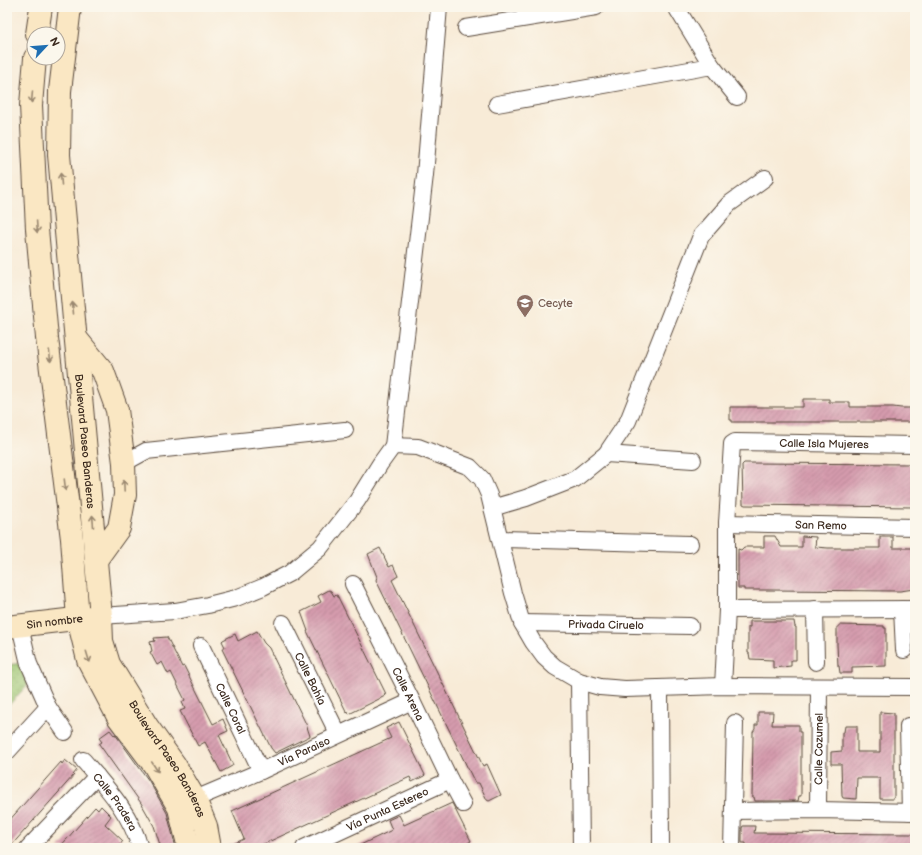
<svg xmlns="http://www.w3.org/2000/svg" width="922" height="855" font-family="'Balsamiq Sans',sans-serif">
<style>
.park{fill:url(#park-dots);stroke:#6c7848}
.building{fill:url(#building-hatch)}
.lines{fill:none;stroke-linecap:round;stroke-linejoin:round}
.street-casing{stroke:#57473a;stroke-width:18}
.secondary-casing{stroke:#57473a;stroke-width:24}
.street{stroke:#fff;stroke-width:16}
.secondary{stroke:#fae7c3;stroke-width:22}
.oneway{stroke:#9a8870}
.labels{text-anchor:middle;dominant-baseline:central;stroke-width:4;stroke-linejoin:round;paint-order:stroke}
.education-label{font-size:11px;fill:#785e54;stroke:#fbf7ec;text-anchor:start}
.street-label{font-size:11px;fill:#3b2a1e;stroke:#fbf7ec}
</style>
<defs>
<pattern id="park-dots" width="8" height="8" patternUnits="userSpaceOnUse"><rect width="8" height="8" fill="#9ec672"/><path d="M2 2h.1M6 6h.1" fill="none" stroke="#82a15d" stroke-width="1.8" stroke-linecap="round"/></pattern>
<pattern id="building-hatch" width="6" height="6" patternUnits="userSpaceOnUse"><rect width="6" height="6" fill="#d59bad"/><path d="M-1 1l2-2M0 6l6-6M5 7l2-2" fill="none" stroke="#ae7f8c"/></pattern>
</defs>
<rect width="100%" height="100%" fill="#fbf7ec"/>
<filter id="ink" filterUnits="userSpaceOnUse"><feTurbulence type="fractalNoise" baseFrequency=".025" numOctaves="2"/><feDisplacementMap in="SourceGraphic" scale="8" xChannelSelector="R" yChannelSelector="G"/><feConvolveMatrix kernelMatrix="1 2 1 2 8 2 1 2 1" color-interpolation-filters="sRGB"/></filter>
<filter id="wash" filterUnits="userSpaceOnUse"><feTurbulence type="fractalNoise" baseFrequency=".012" numOctaves="4" result="noise"/><feDisplacementMap in="SourceGraphic" scale="16" xChannelSelector="R" yChannelSelector="G"/><feGaussianBlur stdDeviation="0.9" result="paint"/><feColorMatrix in="noise" values="0 0 0 0 0 0 0 0 0 0 0 0 0 0 0 0 0 1.4 0 .05"/><feComposite in="paint" operator="in"/></filter>
<g filter="url(#wash)">
<rect width="100%" height="100%" fill="#f8ebd7"/>
<path class="park" d="M23 663 30 682 7 707V665Z"/>
<g id="blocks">
<path class="building" d="M803 399H829V402H850V407H893L901 408H915V422H732V420H730V407H803Z
M744 463 913 464 915 505H913V507L745 505 743 504 742 465Z
M764 536H775L781 547H802V536L816 537 815 547 828 548H880V537H893V548H912L914 549V589L900 591 770 590H744V588H738V549L741 550 744 547H764Z
M380 548 389 567 393 565 398 576 392 580 483 766 487 764 501 795 489 801 487 800 479 783H475L376 580 377 577 368 554Z
M329 590 331 591 334 596 337 595 386 694 384 695 385 696 349 714 348 712 347 713 307 631H308L301 612 321 602 318 596Z
M750 621H794L795 627H796V660H791V666L773 668V660L750 659 749 653H748V627H750Z
M839 625 884 626V628H886V666L852 667V673H840L839 666H838L837 644V627H839Z
M257 631 264 643 269 648 306 724 310 736 275 753 271 748 263 732 222 649 225 647 222 641 223 640 235 634 238 641Z
M167 637 182 667 184 666 213 724 223 719 228 731 219 735 233 765 232 766 221 772 205 742 198 746 180 711 185 709 182 702 185 700 171 672 168 674 162 662 157 665 150 652 152 651 150 642 155 641 154 638Z
M758 712H773L772 725H799V732H801V796H799L798 801H755L754 797H752L753 732 755 729V725H758Z
M880 712 894 713V797L893 799H880V778H857L856 799 843 798 842 796 841 764H831V752L842 751V732H844L845 726H857V752H880Z
M399 722 422 769 425 775 424 776 412 782 410 777 255 848H224L244 839 232 811 391 738 386 728Z
M110 730 114 735 115 734 149 781 167 813 176 848H161L154 826 141 803 99 744 102 742 99 738Z
M65 760 77 770 73 775H74L9 848H7V823L61 762 62 764Z
M452 803 471 841 468 843 457 848H354L392 830 388 820 399 815 404 825Z
M101 806 111 816 105 824 123 841 117 848H59L95 807 98 810Z
M743 826H755L754 833 915 834V848H746V843H742V828Z"/>
</g>
</g>
<g filter="url(#ink)">
<use href="#blocks" fill-opacity="0" stroke="#57473a" stroke-width="1"/>
<g class="lines">
<defs>
<g id="street">
<path d="M676 7 712 66 737 97"/>
<path d="M466 28 596 7"/>
<path d="M497 104 712 66"/>
<path d="M393 446 425 175 439 7"/>
<path d="M606 454 693 460"/>
<path d="M124 463 146 451 345 430"/>
<path d="M492 508 526 498 575 479 606 454 628 421 701 236 729 204 765 178"/>
<path id="s1" d="M727 523 915 527"/>
<path d="M500 539 690 544"/>
<path id="s2" d="M353 584 412 701 450 780 463 804"/>
<path d="M815 609 816 662"/>
<path d="M902 609 904 650"/>
<path d="M727 610 915 609"/>
<path d="M101 616 175 611 208 605 236 598 263 587 290 573 320 548 357 501 380 464 393 446 418 447 470 467 482 479 489 495 513 593 522 623 533 642 544 657 555 667 579 681 600 687 625 689 723 686 915 687"/>
<path id="s3" d="M283 623 338 734"/>
<path id="s4" d="M522 623 690 626"/>
<path d="M20 626 29 664 48 707 65 732"/>
<path id="s5" d="M201 646 261 771"/>
<path d="M579 681 581 848"/>
<path id="s6" d="M723 686 727 610V523L732 444 735 442 915 445"/>
<path d="M660 688 661 848"/>
<path d="M908 726 910 812"/>
<path d="M7 752 48 707"/>
<path id="s7" d="M83 760C106 787 131 813 140 848"/>
<path id="s8" d="M195 799 261 771 412 701"/>
<path id="s9" d="M818 810 819 687"/>
<path d="M733 811 818 810 915 812"/>
<path d="M28 848 97 776"/>
<path id="s10" d="M304 848 450 780"/>
<path d="M732 848 735 723"/>
</g>
<g id="secondary">
<path id="s11" d="M70 7 60 91 59 155 101 616 102 641 109 664 147 726 175 765 195 799 206 826 210 848"/>
<path d="M37 34 41 7"/>
<path d="M35 58 31 105 37 229 47 338 72 539 78 619 88 660 118 717 154 765 179 808 189 848"/>
<path d="M76 338 103 371 117 410 124 463 125 495 119 528 96 560"/>
<path id="s12" d="M7 627 92 617"/>
</g>
</defs>
<use href="#street" class="street-casing"/>
<use href="#secondary" class="secondary-casing"/>
<use href="#street" class="street"/>
<use href="#secondary" class="secondary"/>
</g>
<defs><path id="oneway-shaft" d="M-6 0H5M1.5-3L5.5 0L1.5 3" fill="none" stroke-width="1.6" stroke-linecap="round" stroke-linejoin="round"/></defs>
<g class="oneway">
<use href="#oneway-shaft" transform="translate(32 97) rotate(95)"/>
<use href="#oneway-shaft" transform="translate(61 179) rotate(-95)"/>
<use href="#oneway-shaft" transform="translate(37 227) rotate(86)"/>
<use href="#oneway-shaft" transform="translate(73 308) rotate(-95)"/>
<use href="#oneway-shaft" transform="translate(50 356) rotate(83)"/>
<use href="#oneway-shaft" transform="translate(65 485) rotate(83)"/>
<use href="#oneway-shaft" transform="translate(124 486) rotate(-92)"/>
<use href="#oneway-shaft" transform="translate(93 521) rotate(-95)"/>
<use href="#oneway-shaft" transform="translate(88 657) rotate(73)"/>
<use href="#oneway-shaft" transform="translate(155 767) rotate(57)"/>
</g>
</g>
<defs>
<symbol id="school-pin" viewBox="-11 -11 22 30"><path d="M0 17L-7.5 6A9.5 9.5 0 1 1 7.5 6Z" fill="#8d6e63" stroke="#fbf7ec"/><path d="M0-5L7-2L0 1L-7-2ZM-4 1L0 2.5L4 1V4Q0 6-4 4Z" fill="#fff"/></symbol>
</defs>
<g fill-rule="evenodd">
<use href="#school-pin" x="515" y="293" width="20" height="27"/>
</g>
<g class="labels">
<g class="education-label">
<text x="538" y="303">Cecyte</text>
</g>
<g class="street-label">
<text stroke="none"><textPath href="#s11" startOffset="436">Boulevard Paseo Banderas</textPath></text>
<text stroke="none"><textPath href="#s6" startOffset="335">Calle Isla Mujeres</textPath></text>
<text stroke="none"><textPath href="#s1" startOffset="94">San Remo</textPath></text>
<text stroke="none"><textPath href="#s12" startOffset="48">Sin nombre</textPath></text>
<text stroke="none"><textPath href="#s4" startOffset="84">Privada Ciruelo</textPath></text>
<text stroke="none"><textPath href="#s3" startOffset="62">Calle Bahía</textPath></text>
<text stroke="none"><textPath href="#s2" startOffset="123">Calle Arena</textPath></text>
<text stroke="none"><textPath href="#s5" startOffset="69">Calle Coral</textPath></text>
<text stroke="none"><textPath href="#s9" startOffset="61">Calle Cozumel</textPath></text>
<text stroke="none"><textPath href="#s8" startOffset="119">Vía Paraiso</textPath></text>
<text stroke="none"><textPath href="#s11" startOffset="772">Boulevard Paseo Banderas</textPath></text>
<text stroke="none"><textPath href="#s7" startOffset="53">Calle Pradera</textPath></text>
<text stroke="none"><textPath href="#s10" startOffset="92">Vía Punta Estereo</textPath></text>
</g>
</g>
<rect width="922" height="855" fill="none" stroke="#fbf7ec" stroke-width="24"/>
<g transform="translate(46 46) rotate(64)"><circle r="19" fill="#fbf7ec" stroke="#aea59a"/>
<path d="M0-3L7 15L0 10L-7 15Z" fill="#1f6fb2"/>
<text y="-6" font-size="11" font-weight="bold" text-anchor="middle" fill="#3b2a1e">N</text>
</g>
</svg>
